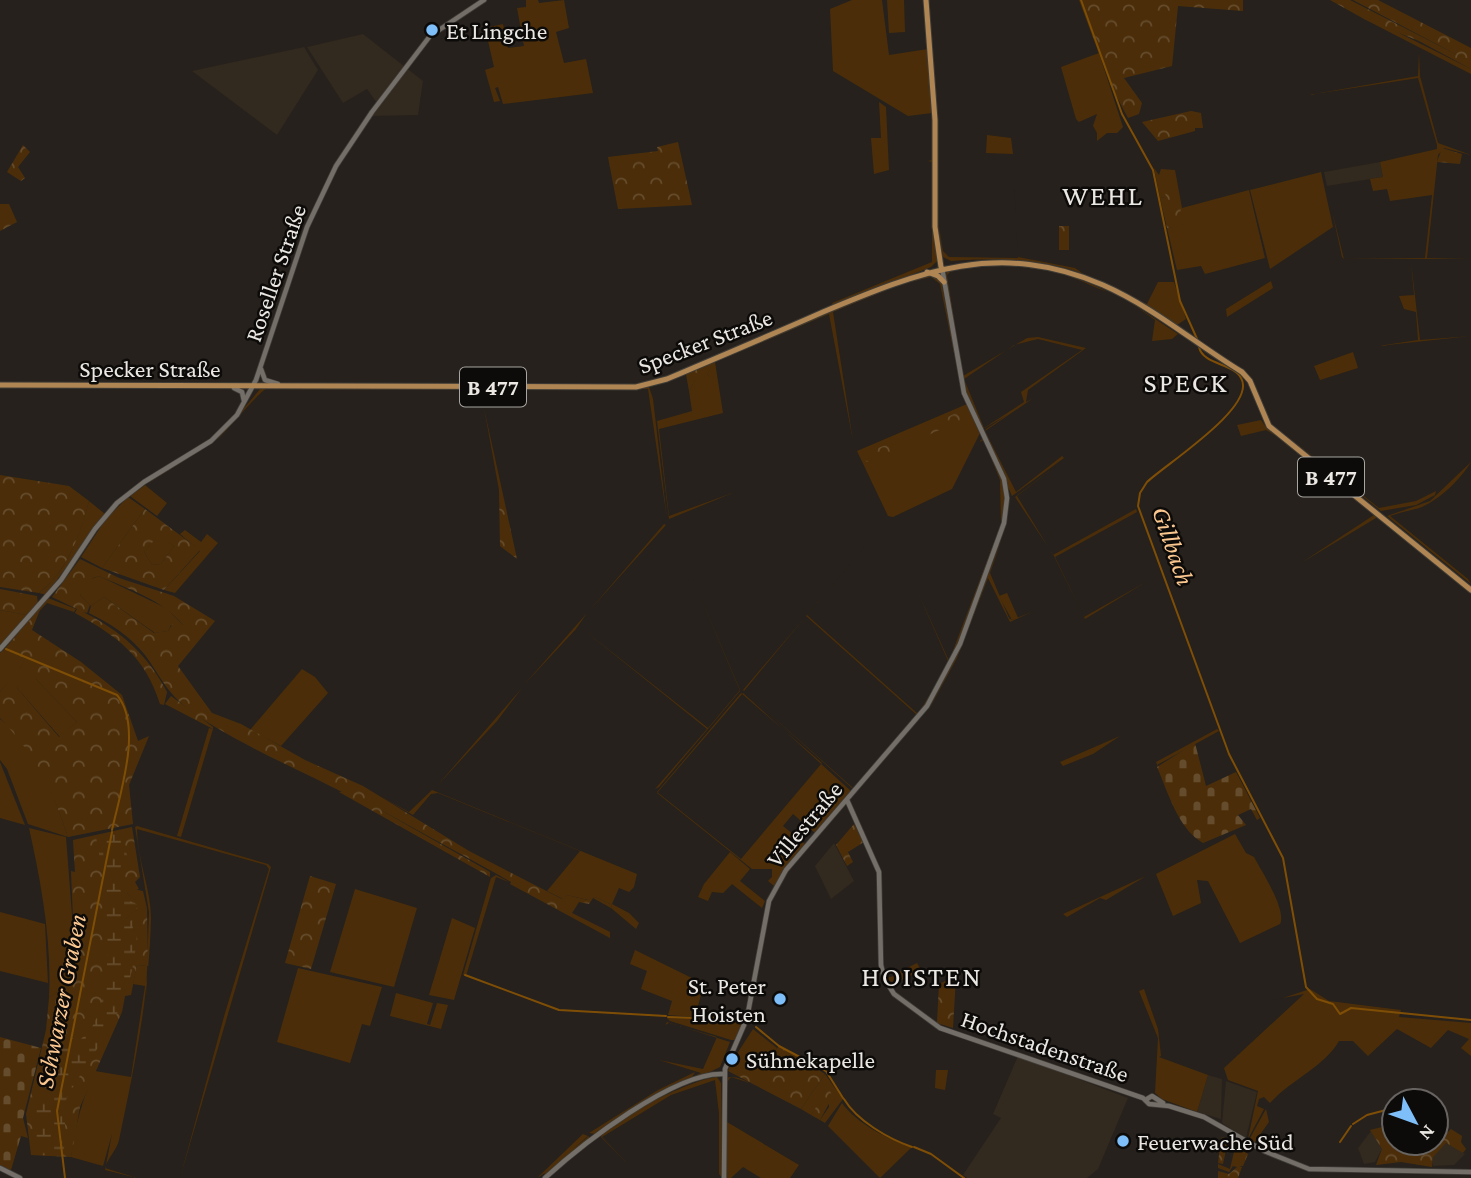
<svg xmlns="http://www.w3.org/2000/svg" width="1471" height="1178" font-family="'Crimson Pro',serif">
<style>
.built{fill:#32291f}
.green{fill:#4b2e09;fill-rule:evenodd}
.forest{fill:url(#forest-crowns);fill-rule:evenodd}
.wetland{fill:url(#wetland-marsh)}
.cemetery{fill:url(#cemetery-stones)}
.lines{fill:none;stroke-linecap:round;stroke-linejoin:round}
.stream{stroke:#7f4e06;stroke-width:2}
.secondary-casing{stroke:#3f3c37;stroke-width:6}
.primary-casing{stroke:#3f3c37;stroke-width:7}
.secondary{stroke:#746e68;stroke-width:4.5}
.primary{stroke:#af8553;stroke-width:5}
.poi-dot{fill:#7ebef9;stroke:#0d0b09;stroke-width:2.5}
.labels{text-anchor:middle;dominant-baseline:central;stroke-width:5;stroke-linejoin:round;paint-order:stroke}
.shield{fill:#0d0b09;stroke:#a8a6a2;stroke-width:2}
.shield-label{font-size:23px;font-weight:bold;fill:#ebe8e4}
.poi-label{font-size:24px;fill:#ebe8e4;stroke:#0d0b09;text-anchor:start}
.street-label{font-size:24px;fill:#ebe8e4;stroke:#0d0b09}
.water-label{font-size:26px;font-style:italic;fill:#fbc78f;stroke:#0d0b09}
.quarter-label{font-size:28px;letter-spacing:2px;fill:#ebe8e4;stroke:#0d0b09}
</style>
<defs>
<pattern id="forest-crowns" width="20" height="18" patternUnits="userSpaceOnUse" patternTransform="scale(1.75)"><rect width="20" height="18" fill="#4b2e09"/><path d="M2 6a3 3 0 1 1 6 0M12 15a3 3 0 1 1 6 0" fill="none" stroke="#654c2d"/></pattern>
<pattern id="wetland-marsh" width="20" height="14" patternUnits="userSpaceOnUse" patternTransform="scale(1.75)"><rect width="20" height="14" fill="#4b2e09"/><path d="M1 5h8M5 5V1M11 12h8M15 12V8" fill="none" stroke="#654c2d"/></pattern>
<pattern id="cemetery-stones" width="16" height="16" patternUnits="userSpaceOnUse" patternTransform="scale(1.75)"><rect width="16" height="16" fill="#4b2e09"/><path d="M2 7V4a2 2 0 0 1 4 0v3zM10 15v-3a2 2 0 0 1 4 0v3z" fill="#654c2d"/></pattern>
</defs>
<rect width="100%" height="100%" fill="#26211c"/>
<path class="built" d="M363 34 423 81 418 115 373 116 379 106 367 89 343 103 307 47Z
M304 47 318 70 277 135 192 71Z
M1380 162 1383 177 1327 186 1324 172Z
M834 843 854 881 831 899 815 866Z
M1018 1056 1128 1098 1098 1169 1087 1178H967L963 1175 1001 1118 993 1114Z
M1208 1075 1222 1079 1221 1119 1197 1112Z
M1226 1081 1257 1092 1246 1138 1222 1123Z
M1371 1131 1382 1149 1375 1162 1364 1164 1358 1148Z
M1446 1143 1465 1154 1454 1165 1433 1166 1432 1157Z"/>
<path class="green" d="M526 0H538L539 3 564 0 569 28 556 32 564 63 586 59 593 93 503 104 498 87 495 88 500 101 494 102 485 70 494 67 485 28 503 24 508 48 524 46 517 8 526 7Z
M852 0H882L889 55 928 49 932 113 908 116 833 71 830 9Z
M887 0H904L905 32 889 33Z
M1369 18 1471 69V74L1364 19Z
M1419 52 1420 76 1438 143 1471 155 1444 148 1438 155 1427 258 1468 259H1344L1342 257 1332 211 1344 259 1425 258 1432 195 1390 201 1387 189 1373 191 1370 179 1383 177 1380 162 1437 149V145L1418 78 1308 95 1418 76Z
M1099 53 1123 127 1117 133H1107L1097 141V133L1093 126 1097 114 1079 122 1076 119 1061 67Z
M879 102 886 107 889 170 874 174 871 138H881Z
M987 135 1011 138 1013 154 986 153Z
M932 160 937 261 931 267 833 306 832 303 932 262V162L928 161Z
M1154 168 1159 175 1161 169 1175 170 1182 208 1249 190 1265 258 1205 274 1201 266 1177 270 1167 228 1183 225 1166 197 1160 198Z
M1321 172 1333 227 1270 269 1250 190Z
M1014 182 1018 257 1075 268 1085 275C1055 260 986 257 951 261L943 257 937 214 943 251 949 257 1018 258Z
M1411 261 1420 340 1471 336 1378 346 1418 340 1416 312 1404 309 1399 296 1414 295Z
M985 264C1030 266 1069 272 1108 292 1095 288 1079 279 1064 275 1041 268 964 256 947 275L963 376 1027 338 1038 337 1086 348 1028 390 1026 402 1032 399 985 431 1016 492 1062 456 1064 458 1012 496 984 432 986 429 1007 415 983 429 964 389 946 276 947 271ZM1038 339 1082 350 1021 392 1024 402 984 428 964 379 1014 345Z
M932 274 941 280 962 390 980 433 952 489 893 517 888 516 857 451 967 404 961 388 940 284 931 277 901 284 833 312 853 441 829 314 715 362 723 413 659 429 669 516 735 492 669 519 657 421 692 411 689 391 695 380 710 377 707 374 714 362 680 376 894 284Z
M1271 281 1273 288 1227 317 1226 309Z
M1158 282H1174L1186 319 1177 325 1139 301 1147 304Z
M1131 303 1178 334 1172 339 1152 341 1155 320Z
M1353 352 1358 368 1320 380 1314 366Z
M649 387 653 399 667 519 648 389 495 390 488 392 483 400 493 389Z
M261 388H478L480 390 266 389C259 392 226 432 216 441Z
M484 408 502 490H499Z
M1261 420C1268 432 1283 440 1294 449 1322 471 1349 493 1376 516V518L1301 563 1374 515 1276 436 1266 430 1241 436 1237 425Z
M1285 434 1379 508 1416 501 1436 491 1435 495 1416 505 1381 511Z
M984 437C991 455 1002 473 1004 492 1010 534 949 671 923 709 904 738 876 763 853 789L743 690 886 522 807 615 918 714 949 663 916 588 949 661 1001 524 1000 480 984 440 979 442ZM806 616 917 715 853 788 744 691Z
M214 442 145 485 167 503 157 516 130 496 155 478Z
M1061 462 1017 496 1053 555 1136 509 1137 512 1055 557 1084 617 1146 582 1085 619 1054 556 1015 497Z
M1471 462C1461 479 1440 499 1422 507 1411 511 1400 512 1390 516L1468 579 1471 584 1387 516 1430 501Z
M128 497 145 509 102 568 81 557 106 519Z
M89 501 105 514 46 595 39 593C69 569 79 536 89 501Z
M664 524 666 525 589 611Z
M185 530 201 542 207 534 218 543 175 593 164 590 200 551 180 534Z
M158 535 174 546 161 564 152 565 144 552Z
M1002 539 990 573 1009 618 1012 620 1034 611 1010 622 988 578 957 658 926 715 956 657Z
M689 570 740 691 659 787 655 789 707 729 580 627 708 728 740 690Z
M99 576 166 608 183 625H171L168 631 155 633 104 597 91 606 80 595 89 580Z
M48 598 76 609 74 612 47 603 2 651 27 659 20 668 36 679 77 722 60 737 17 688 20 681 19 670 0 692V653Z
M0 610 27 615 0 646Z
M587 613 576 629 523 686Z
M302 669 315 677 328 693 281 746 250 730Z
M522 688 497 721 436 787Z
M743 693 852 792 791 861 774 886 768 881 772 877V869H752L657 793ZM741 693 822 763 741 859 657 792ZM793 814 815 833 805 844 783 826Z
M0 719C37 748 53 793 68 837L28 824 7 769 0 760Z
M209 728 213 729 181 837 177 836Z
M1217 729 1219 731 1157 765 1180 820 1156 762Z
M1120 736 1093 754 1063 766 1060 762Z
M0 762 25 825 0 818Z
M432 790 637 874 634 887 629 892 619 888 612 904 629 913 639 923 636 929 611 908 612 905 595 897 588 900 567 895 563 899 547 891 580 851 438 793 431 794 413 815 374 793 409 812Z
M137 826 268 864 271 867 180 1178 225 1013 269 869 266 865 137 829C137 859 151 889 151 918 149 997 135 1064 119 1140 117 1150 108 1157 105 1168L137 1178 105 1170 112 1134 103 1166 71 1157C75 1126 82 1100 95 1071L131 1077 145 986 133 984 137 965 148 966 146 998 149 912 135 827Z
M29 828 66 837 74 941 80 947 72 981 49 998C52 941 41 882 29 828Z
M1235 834 1246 853 1254 857C1262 872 1287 910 1280 924L1240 943 1208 881 1197 880 1201 903 1173 916 1156 874Z
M730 852 750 869 740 881 765 901 762 908 732 884 723 893 712 892 708 901 698 897 704 884Z
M496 875 511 883 496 877 466 976 463 975 491 878Z
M1146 876 1106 900 1100 898 1067 917 1063 914Z
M134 889 143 891 147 908 125 922 124 920 141 906 127 893Z
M355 889 417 908 394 987 330 972Z
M0 912 45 924 48 983 0 971Z
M452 918 475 928 454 1000 429 995Z
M635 950 704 984 695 1017 668 1015 672 1001 641 989 647 971 630 964Z
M917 963 921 970 913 976 920 990 912 975 890 986 886 978 898 975 897 973Z
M298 968 382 987 370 1026 362 1024 350 1063 277 1042Z
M1144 989 1158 1029 1161 1056 1159 1057 1208 1075 1197 1112 1162 1099 1155 1093 1158 1038 1139 991Z
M1310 989 1329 1001 1401 1010 1399 1017 1471 1023V1056L1461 1048 1469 1039 1448 1030 1431 1048 1397 1029 1368 1056 1353 1041H1339C1324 1067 1292 1079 1270 1103L1264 1097 1259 1099 1257 1106 1264 1109 1248 1139 1258 1091 1228 1080 1224 1068 1304 994 1216 1011 1283 998Z
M396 993 433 1003 427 1024 430 1025 437 1003 448 1005 441 1029 390 1016Z
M667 1018 737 1019 743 1020 742 1024 743 1022 735 1040H731L670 1021Z
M667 1022 670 1023 730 1042 720 1067 630 1111 595 1134 589 1133 658 1090 695 1072 692 1077 701 1073 659 1060 703 1069 717 1037 669 1023 665 1025Z
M753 1029 777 1048 752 1080 731 1063Z
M825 1074 843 1099 825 1123 820 1120 829 1107V1089L811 1115 801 1109Z
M717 1077 721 1083 722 1178 719 1174V1113L715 1080 671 1095 602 1137 630 1166 601 1137C614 1117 693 1079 717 1077Z
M731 1077 727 1082V1122L799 1165 790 1178H761L743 1167 731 1178H725L726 1078C734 1075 742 1079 750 1083Z
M842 1103C856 1123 889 1140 912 1147L880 1178 828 1126Z
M1266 1109 1269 1122 1254 1143 1249 1140Z
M583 1134 588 1136 573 1149 589 1136V1139L543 1178 545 1173 537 1178Z"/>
<path class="forest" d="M1079 0H1243V11L1178 6 1172 66 1124 78 1142 103 1139 114 1128 118 1111 86Z
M1330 0H1350L1465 59 1353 0H1378L1471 48V69L1419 41 1364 19Z
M1191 111 1201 113 1203 128H1195V131L1158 141 1142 122Z
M678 142 692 205 618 209 608 157 658 151 657 147Z
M23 145 30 152 18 167 25 178 21 181 7 172Z
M1442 148 1462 154 1460 164 1437 162Z
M1177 185 1183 226 1167 228 1160 198 1166 197 1164 188Z
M0 204H9L17 222 0 231Z
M1059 226H1069V250H1059Z
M715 362 707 374 711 378 700 383 695 380 689 391 686 374Z
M965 407 970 413 967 418 867 462 861 458V451C873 455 954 416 965 407Z
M0 475 69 486 89 501C80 535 68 570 39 593L0 587Z
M499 490H502L517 559 500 546Z
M145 509 200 550 164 590 102 568ZM158 536 174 546 161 564 152 565 144 552Z
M80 559 119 578 174 596 215 621 178 666 212 713 241 724 305 760 363 786 469 851 562 899 567 895 587 900 595 897 612 905 611 908 593 898 589 904 579 902 572 913 610 932V938L510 884 511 882 497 874 370 804 490 872V877L339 792H342C294 767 220 736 181 703 165 689 157 671 145 655 130 636 111 624 89 613L91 606 104 597 154 633 168 631 173 623 183 625C162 599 128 589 99 576L93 578 80 595 90 605 87 613 83 612C120 630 148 655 167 692L164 705 160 704C145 656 117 636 75 613L77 609 52 597Z
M0 589 37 596 38 604 27 615 0 610Z
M1007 593 1018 618 1012 620 999 596Z
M41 607 32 630 81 662 122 695 138 741 149 736 129 785 133 824 68 837C50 784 38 759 0 718V692L19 669 24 677 17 688 59 737 77 722 36 679 26 676 20 668 26 659 2 652Z
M171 696 213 727V729L165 704Z
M854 824 864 842 848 852 853 862 847 866 836 845Z
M132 827 140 877 135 882 139 889 127 893 142 906 124 920 147 908 148 966 137 965 131 995 125 996 122 1012 80 1107 71 1157 31 1155 26 1114 46 1030 49 998 72 981 80 948 74 941 71 871 75 872 73 840Z
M310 876 336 884 311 969 285 963Z
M956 976 953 1028 937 1023 939 984Z
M779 1046 825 1074 801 1109 728 1071 731 1063 752 1079 769 1058 775 1062 779 1057 774 1052Z
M936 1070H948L945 1090 935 1088Z
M828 1088 833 1096 820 1120 811 1115Z
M1394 1124V1143H1436V1136L1443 1137 1451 1129 1462 1136 1461 1142 1466 1149 1463 1153 1446 1143 1433 1157 1432 1167 1401 1162 1376 1165 1382 1149 1370 1130Z
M1224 1137 1248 1154 1243 1166H1239L1242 1167 1238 1178H1218V1171L1229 1174 1237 1167 1233 1166 1229 1172 1218 1168V1164L1230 1169 1234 1152 1226 1150 1223 1164 1218 1163 1221 1138Z"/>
<path class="wetland" d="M121 831 129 863 127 872 111 878 128 900 139 906 123 920 125 923 134 919 132 933 137 935C131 1010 103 1036 67 1097 60 1117 71 1137 61 1156L37 1155 34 1118 55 1024 77 1042C82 1038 89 1033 92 1027 118 980 106 888 96 837Z"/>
<path class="cemetery" d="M1195 743 1206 786 1236 772 1260 818 1257 820 1251 809 1238 815 1246 825 1203 843C1178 829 1168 792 1157 767Z
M0 1037 41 1048 23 1118 28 1138 21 1136 11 1170 0 1166Z"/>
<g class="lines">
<path class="stream" d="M1081 0 1122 114 1153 170 1180 301 1198 341
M1199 347C1203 365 1233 363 1241 378 1258 406 1166 464 1147 482L1140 493 1138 506 1229 754 1283 858 1306 987 1317 999 1333 1004 1340 1014 1351 1008 1471 1020
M6 649 117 695C143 726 120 793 112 830
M465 975 559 1010 666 1016
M668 1017 695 1018
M696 1018 744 1017
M756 1027 779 1046 826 1071 843 1098
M844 1099C857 1121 889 1139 912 1147
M1436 1117 1445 1121
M1353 1124 1367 1115 1386 1110
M1340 1142 1351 1126
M914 1147 931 1154 964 1178
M65 1178 57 1111 112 832"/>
<defs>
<path id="secondary" d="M261 369 265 380 278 384
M234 388 242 392 244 401
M0 649 61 580 95 529 117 503 144 482 211 441 237 415 256 380 307 227 336 166 372 112 430 36 484 0
M847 800 879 872 881 965 884 978 894 994 940 1028 1143 1098 1149 1104 1169 1106 1204 1117 1264 1151 1309 1169 1471 1172
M1147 1099 1152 1096 1163 1103
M0 1168 20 1178
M545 1178C581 1145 675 1071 724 1074
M724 1178 725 1069 747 1018 769 901 786 870 927 706 960 644 1004 523 1007 498 1004 479 964 393 942 268"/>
<path id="primary" d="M926 0 935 120V227L941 267
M927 272 938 276 944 282
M0 385 636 387 667 379C719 357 771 335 823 312 921 271 999 240 1103 285 1153 307 1196 344 1242 372L1250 381 1269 426 1471 590"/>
</defs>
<use href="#secondary" class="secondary-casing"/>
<use href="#primary" class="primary-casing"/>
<use href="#secondary" class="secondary"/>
<use href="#primary" class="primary"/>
</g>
<g class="poi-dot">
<circle cx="432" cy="30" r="7"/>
<circle cx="780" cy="999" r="7"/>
<circle cx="732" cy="1059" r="7"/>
<circle cx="1123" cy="1141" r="7"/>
</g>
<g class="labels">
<g class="shield">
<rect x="460" y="367.5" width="66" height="39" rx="5"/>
<rect x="1298" y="457.5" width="66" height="39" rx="5"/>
</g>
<g class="shield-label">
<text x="493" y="387">B 477</text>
<text x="1331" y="477">B 477</text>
</g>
<g class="poi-label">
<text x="446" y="30">Et Lingche</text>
<text x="766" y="985" text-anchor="end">St. Peter<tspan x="766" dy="28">Hoisten</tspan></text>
<text x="746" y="1059">Sühnekapelle</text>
<text x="1137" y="1141">Feuerwache Süd</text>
</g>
<g class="street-label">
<text transform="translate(275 273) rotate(-71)">Roseller Straße</text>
<text transform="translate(705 341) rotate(-21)">Specker Straße</text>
<text x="150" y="368">Specker Straße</text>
<text transform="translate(804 824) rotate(-50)">Villestraße</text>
<text transform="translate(1045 1046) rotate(19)">Hochstadenstraße</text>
</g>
<g class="water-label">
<text transform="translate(1173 546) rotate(71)">Gillbach</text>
<text transform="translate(61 1001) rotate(-79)">Schwarzer Graben</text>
</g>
<g class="quarter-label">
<text x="1103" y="195">WEHL</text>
<text x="1186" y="382">SPECK</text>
<text x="922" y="976">HOISTEN</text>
</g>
</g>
<g transform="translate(1415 1122) rotate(131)"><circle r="33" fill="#0d0b09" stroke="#666361" stroke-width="2"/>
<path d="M0-5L12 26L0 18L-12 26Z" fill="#7ebef9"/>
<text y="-10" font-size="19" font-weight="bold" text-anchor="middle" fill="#ebe8e4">N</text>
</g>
</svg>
